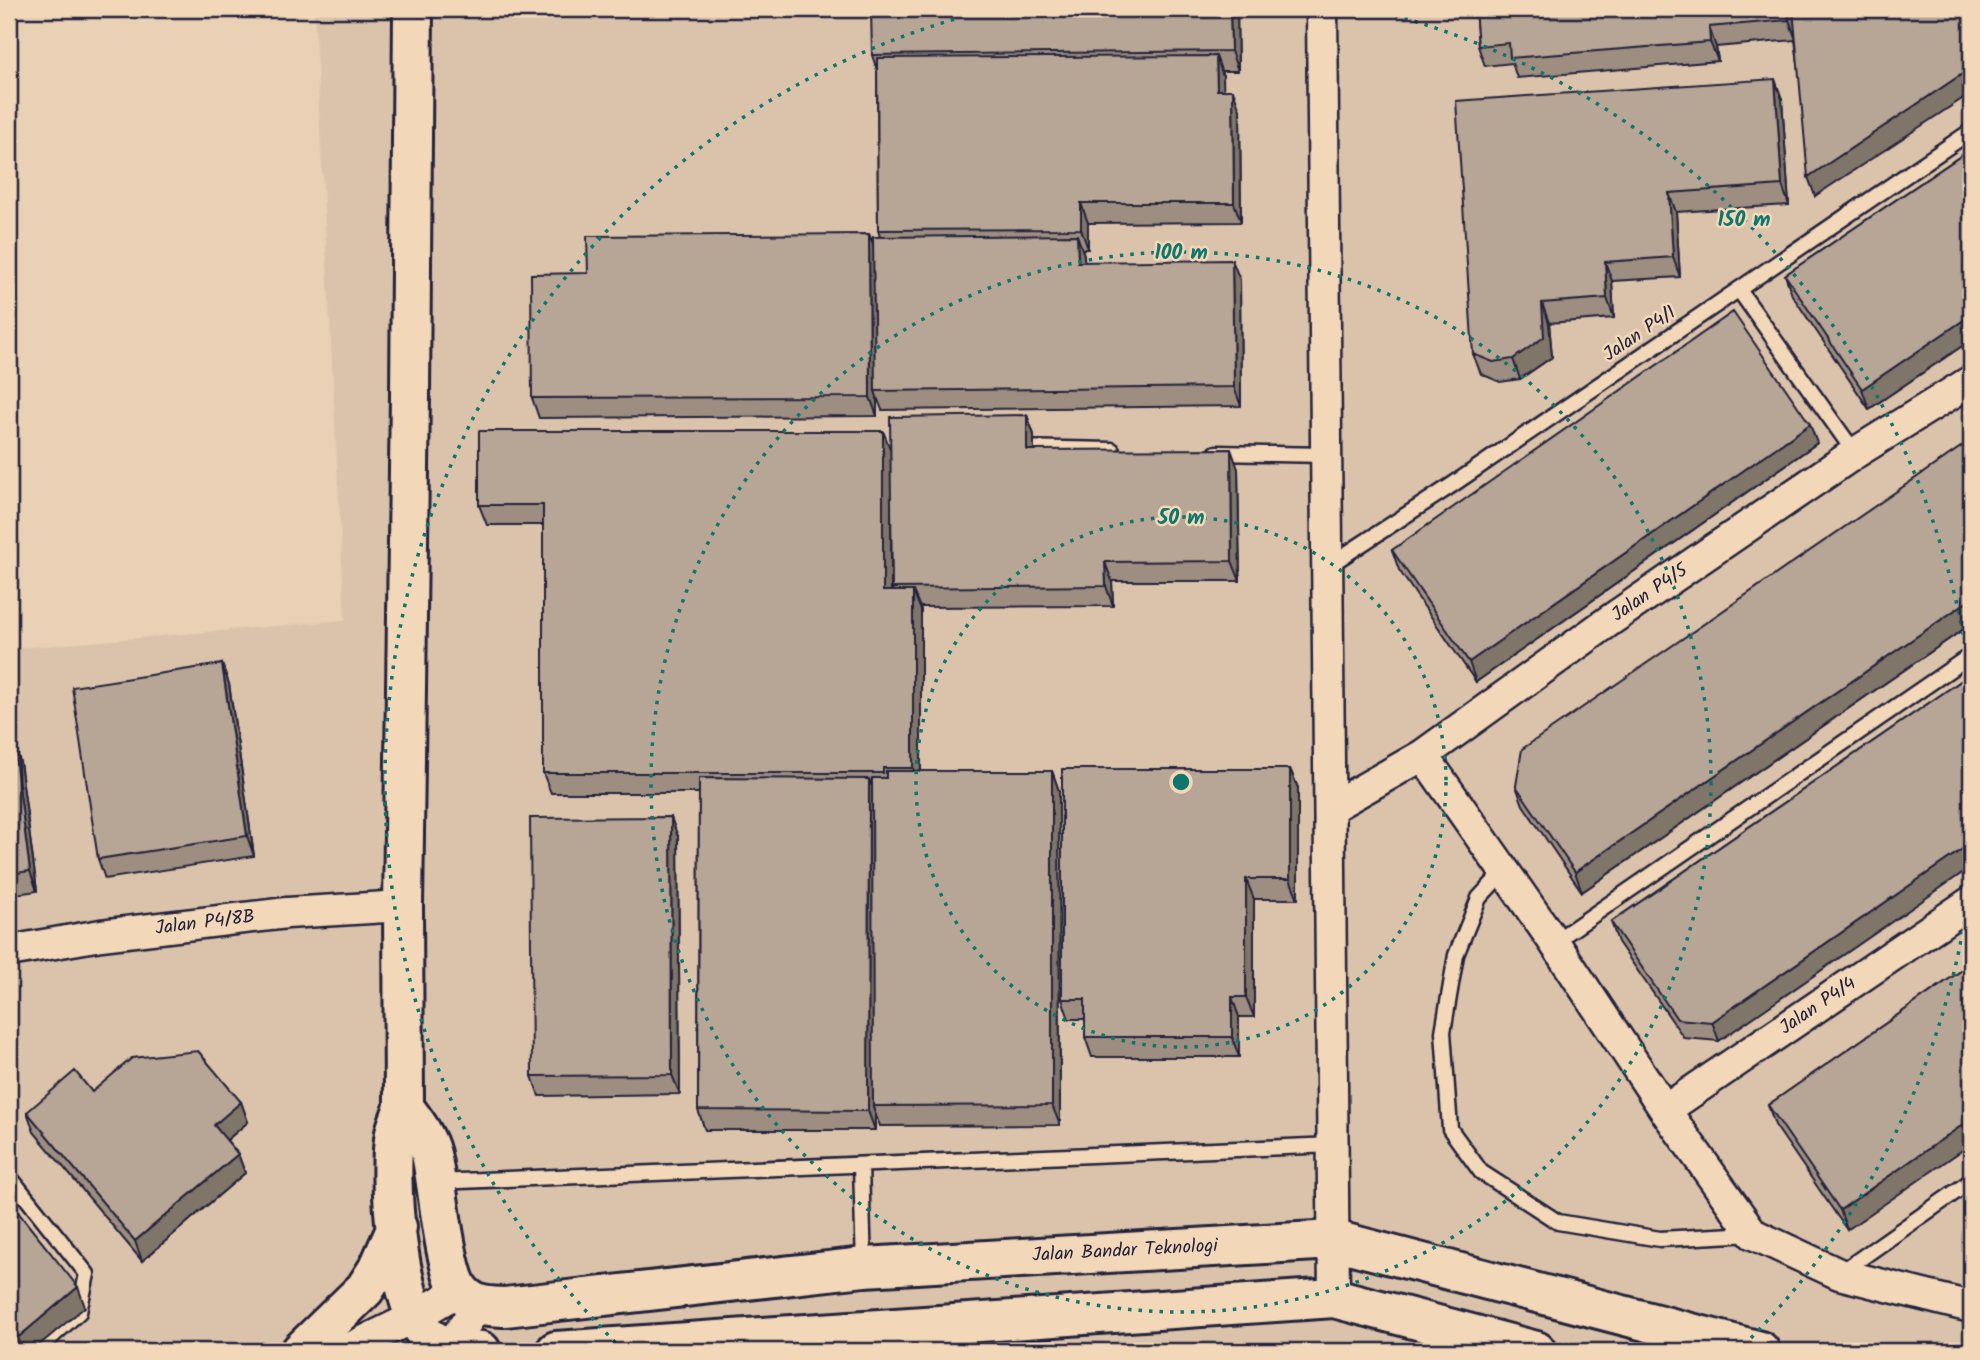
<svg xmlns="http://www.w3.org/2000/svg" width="1980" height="1360" font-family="Kalam,sans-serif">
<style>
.built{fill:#dbc3ab}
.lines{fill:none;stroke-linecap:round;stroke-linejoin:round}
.lane-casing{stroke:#22223b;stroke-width:19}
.street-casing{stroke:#22223b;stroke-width:35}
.secondary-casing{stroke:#22223b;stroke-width:44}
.lane{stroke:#f2d7b9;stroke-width:14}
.street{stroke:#f2d7b9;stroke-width:30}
.secondary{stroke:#f2d7b9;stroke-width:38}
.wall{fill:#9d8e81;stroke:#22223b;stroke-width:2}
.shaded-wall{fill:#807469;stroke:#22223b;stroke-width:2}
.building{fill:#b7a596;stroke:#22223b;stroke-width:2}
.ring{fill:none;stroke:#0f766e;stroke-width:3.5;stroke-dasharray:3.5 7}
.labels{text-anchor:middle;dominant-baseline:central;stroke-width:5;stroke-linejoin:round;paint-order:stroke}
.street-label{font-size:19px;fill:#22223b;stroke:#f2d7b9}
.centre{fill:#0f766e;stroke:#f2d7b9;stroke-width:3.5}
.ring-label{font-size:21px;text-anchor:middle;font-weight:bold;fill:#0f766e;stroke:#f2d7b9;stroke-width:5;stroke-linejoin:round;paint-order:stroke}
</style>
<rect width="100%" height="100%" fill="#ead0b4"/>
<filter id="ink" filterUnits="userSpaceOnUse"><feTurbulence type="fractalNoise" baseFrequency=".0143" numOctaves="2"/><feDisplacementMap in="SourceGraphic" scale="14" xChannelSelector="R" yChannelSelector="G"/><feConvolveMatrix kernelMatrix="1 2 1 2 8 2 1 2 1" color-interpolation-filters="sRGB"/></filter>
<g filter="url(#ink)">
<path class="built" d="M314 9H1971V1351H9V649L345 620Z"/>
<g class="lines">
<defs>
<path id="lane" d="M1739 290 1855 453
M1016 448 1112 450
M1216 453 1326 455
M1328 566 1452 485 1971 131
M1503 872 1479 898 1456 955 1443 1032 1450 1129 1481 1172 1558 1222 1660 1239 1753 1234
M1554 942 1971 655
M861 1166 864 1266
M9 1176 87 1274 79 1312 36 1351
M436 1182 1333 1145
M1840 1273 1971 1181"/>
<path id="street" d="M1322 9 1334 1298
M1423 755 1554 942 1665 1110 1753 1234 1839 1274 1971 1307
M1330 808 1423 755 1609 621 1855 453 1971 381
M9 951 101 935 287 913 403 906
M1665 1110 1971 902
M344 1351 414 1317 460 1290
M447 1351 478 1305"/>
<path id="secondary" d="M413 9 410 396 403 906 404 1107C401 1116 397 1124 395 1133 387 1173 397 1310 429 1337 444 1349 463 1349 481 1351
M404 1107C415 1122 427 1137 431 1154 438 1183 444 1272 461 1292 475 1307 486 1306 505 1307L864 1267 1334 1240 1760 1351
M301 1351 365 1289 379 1267 397 1227
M556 1351 1334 1298 1536 1351"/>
</defs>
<use href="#lane" class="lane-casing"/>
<use href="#street" class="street-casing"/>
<use href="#secondary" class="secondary-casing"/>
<use href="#lane" class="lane"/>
<use href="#street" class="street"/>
<use href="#secondary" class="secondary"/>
</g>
<path class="wall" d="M1237 9 1238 71H1221L1223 76V90L1240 110 1241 222 1088 223V249H1082L1084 255V262L1240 280 1241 406 882 410 877 397V416L539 418 532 398 588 273 869 234 873 244 880 237 878 230 877 70 872 55Z
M1475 9H1971L1815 196 1795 40 1716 47 1718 61 1517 78 1512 63 1485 66 1478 46Z
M1782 99 1789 205 1676 212 1680 277 1612 281 1614 318 1549 323 1552 357 1520 379 1500 382 1481 374 1473 354Z
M1971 149V340L1869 409 1792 295 1785 275Z
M1027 415 1034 435V450L1238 469 1240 581H1112L1113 606 919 607 921 610V771H1052L1059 791 1060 1125 880 1126 875 1113V1130H705L698 1110 699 793H551L543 773V525H487L479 505V431L893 591 892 588Z
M1971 440V624L1582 892 1523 805 1516 786Z
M1817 443 1476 682 1399 570 1392 550Z
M222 664 229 684 254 856 105 879 98 859Z
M1971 674 1719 1041 1684 1038 1618 942 1611 922Z
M13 742 20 762 37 891 9 895V743Z
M1290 769 1298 788V899H1254V1017H1239V1057H1092L1085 1037V1019H1069L1062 999Z
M678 837 680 1094 539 1096 532 1076Z
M1971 964 1847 1230 1775 1125 1768 1105Z
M92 1092 241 1102 248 1122 227 1140 238 1154 245 1173 142 1261 34 1132 27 1112Z"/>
<path class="shaded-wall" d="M1230 9H1237L1238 71 1231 51Z
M1788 9H1794L1796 40 1789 20Z
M1709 27 1716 47 1718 61 1710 42Z
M1216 56 1223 76 1224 110 1217 90Z
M1971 68V93L1815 196 1808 177Z
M1775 79 1782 99 1789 205 1782 185Z
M1233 90 1240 110 1241 222 1234 203Z
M1669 193 1676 212 1680 277 1673 257Z
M1081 203 1088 223V249L1081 229Z
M869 234 877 254 875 391 877 397V416L870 397Z
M1077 235 1084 255 1085 282 1078 262Z
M1232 260 1240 280 1241 406 1234 387Z
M1605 262 1612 281 1614 318 1607 298Z
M1542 303 1549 323 1552 357 1520 379 1513 359Z
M1971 315V340L1869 409 1862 389Z
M1027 415 1034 435V470L1027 450Z
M1810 424 1817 443 1476 682 1469 662Z
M883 431 891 451V610L883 591Z
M1231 449 1238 469 1240 581 1232 561Z
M1105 562 1112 581 1113 606 1106 586Z
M913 591 921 610V788L913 768Z
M1971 599V624L1582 892 1575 872Z
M222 664 229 684 254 856 247 836Z
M13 742 20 762 37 891 30 871Z
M1290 769 1298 788V899L1290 879Z
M1052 771 1059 791 1060 1125 1052 1105Z
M869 779 877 798 873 1106 875 1113V1130L868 1111Z
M671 817 678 837 680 1094 672 1075Z
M1971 843V867L1719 1041 1712 1022Z
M1246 879 1254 899V1017L1246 997Z
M1232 997 1239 1017V1057L1232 1037Z
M241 1102 248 1122 221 1145 214 1125Z
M1971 1119V1144L1847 1230 1840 1210Z
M238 1154 245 1173 142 1261 135 1241Z
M78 1287 85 1307 32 1351H9V1345Z"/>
<path class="building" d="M871 9H1230L1231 51 872 55Z
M1475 9H1788L1789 20 1709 27 1710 42 1510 58 1509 43 1478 46Z
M1793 9H1971V68L1808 177Z
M1216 56 1217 90H1233L1234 203H1081V229L878 230 877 58Z
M1775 79 1782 185 1669 193 1673 257 1605 262 1607 298 1542 303 1544 337 1513 359 1493 362 1473 354 1456 101Z
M1971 149V315L1862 389 1785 275Z
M869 234 870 397 532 398 531 274 588 273 587 236Z
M1077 235 1078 262 1232 260 1234 387 875 391 873 237Z
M1733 312 1810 424 1469 662 1392 550Z
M1027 415V450L1231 449 1232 561 1105 562 1106 586 892 588 890 417Z
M479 431H883V591H913V768H883V773H543V505H479Z
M1971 440V599L1575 872 1516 786 1522 749Z
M222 664 247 836 98 859 72 687Z
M1971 674V843L1712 1022 1677 1019 1611 922Z
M13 742 30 871 9 874V743Z
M1062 769H1290V879H1246V997H1232V1037H1085V999H1062Z
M886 771H1052V1105L873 1106 872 778H886Z
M699 778 869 779 868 1111 698 1110Z
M671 817 672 1075 532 1076 530 818Z
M1971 964V1119L1840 1210 1768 1105Z
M198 1051 241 1102 214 1125 238 1154 135 1241 27 1112 75 1071 92 1092 132 1058Z
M9 1201 78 1287 9 1345Z"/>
</g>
<g class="ring">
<circle cx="1181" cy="782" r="265"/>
<circle cx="1181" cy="782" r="530"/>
<path d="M1971 879A796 796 0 0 1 1739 1350M623 1350A796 796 0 0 1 988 10M1374 10A796 796 0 0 1 1971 685"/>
</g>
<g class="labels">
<g class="street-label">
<text transform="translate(1640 334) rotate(-34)">Jalan P4/1</text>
<text transform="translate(1650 593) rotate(-34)">Jalan P4/5</text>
<text transform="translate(205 923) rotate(-7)">Jalan P4/8B</text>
<text transform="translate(1818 1006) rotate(-34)">Jalan P4/4</text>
<text transform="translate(1125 1251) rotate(-3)">Jalan Bandar Teknologi</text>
</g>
</g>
<circle cx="1181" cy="782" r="10" class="centre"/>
<g class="ring-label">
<text x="1744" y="226">150 m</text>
<text x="1181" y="259">100 m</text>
<text x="1181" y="524">50 m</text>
</g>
<rect width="1980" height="1360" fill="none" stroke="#f2d7b9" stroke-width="35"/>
<rect x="18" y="18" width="1945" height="1325" fill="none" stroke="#22223b" stroke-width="2.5" filter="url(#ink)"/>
</svg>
